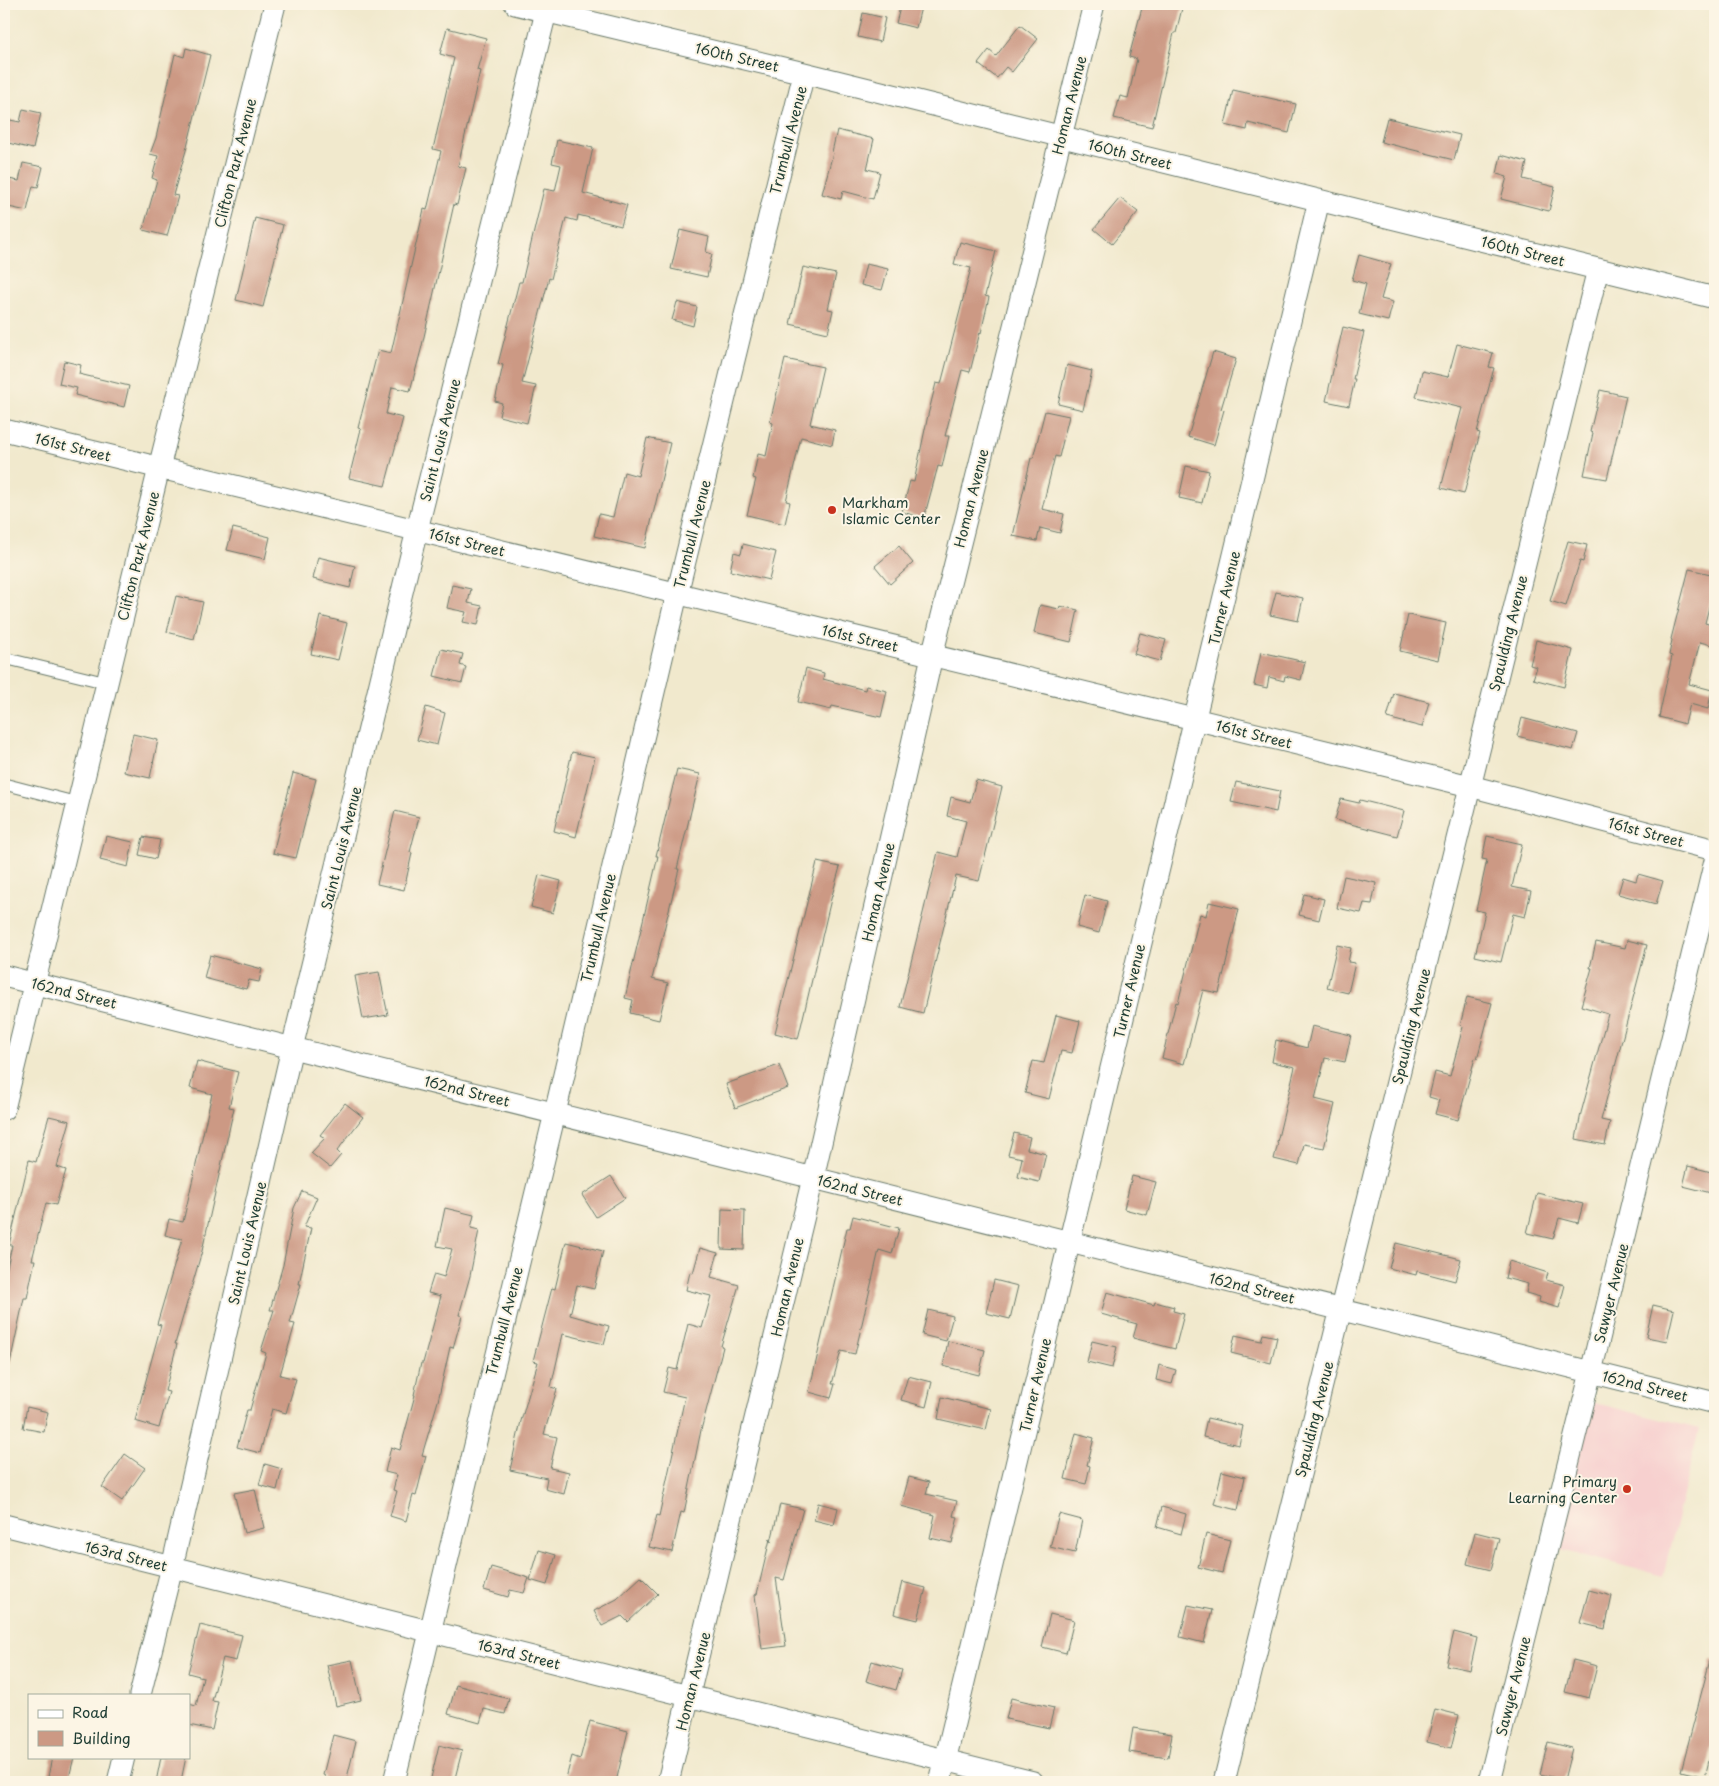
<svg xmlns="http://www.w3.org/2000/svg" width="1719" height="1786" font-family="'Playpen Sans',sans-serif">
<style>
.built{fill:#f7d0cf}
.building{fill:#cc9984}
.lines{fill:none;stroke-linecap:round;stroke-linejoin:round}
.service-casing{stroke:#68796a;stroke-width:13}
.minor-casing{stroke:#68796a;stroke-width:23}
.service{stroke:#fff;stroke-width:11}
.minor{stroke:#fff;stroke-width:21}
.poi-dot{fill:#c8321e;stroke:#fcf5e5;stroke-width:2}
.labels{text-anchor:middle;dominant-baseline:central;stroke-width:4;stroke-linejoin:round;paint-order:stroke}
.street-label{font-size:14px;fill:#1f3d34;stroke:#fcf5e5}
.poi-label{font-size:14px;fill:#1f3d34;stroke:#fcf5e5;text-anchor:start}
</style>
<rect width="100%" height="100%" fill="#fcf5e5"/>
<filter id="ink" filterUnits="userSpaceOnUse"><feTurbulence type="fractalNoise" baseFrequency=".02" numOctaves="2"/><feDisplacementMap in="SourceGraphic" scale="10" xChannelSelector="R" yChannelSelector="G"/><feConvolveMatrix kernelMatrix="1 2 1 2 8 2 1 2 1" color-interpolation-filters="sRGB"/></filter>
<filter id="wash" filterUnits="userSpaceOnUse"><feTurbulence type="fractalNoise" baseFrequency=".0096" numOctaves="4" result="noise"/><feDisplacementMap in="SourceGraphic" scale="20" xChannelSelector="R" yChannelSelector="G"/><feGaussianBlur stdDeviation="1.12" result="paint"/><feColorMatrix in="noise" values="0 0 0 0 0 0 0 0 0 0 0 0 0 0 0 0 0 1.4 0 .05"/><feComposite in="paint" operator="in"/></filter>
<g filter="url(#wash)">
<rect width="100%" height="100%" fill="#f1e9cd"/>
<path class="built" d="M1591 1402 1699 1429 1663 1576 1554 1548Z"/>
<g id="blocks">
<path class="building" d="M901 4 921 7 916 28 896 23Z
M1143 4H1183L1176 33H1174L1152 127 1114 118 1120 96 1128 98 1137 59 1129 57Z
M863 13 885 18 880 42 858 37Z
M1020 25 1038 39 1012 72 1006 67 997 78 978 64 989 50 996 56Z
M447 28 486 38 477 70 480 71 458 166 466 168 457 205 454 204 421 350 410 391 392 387 386 414 403 418 385 486 349 478 361 429 358 428 378 350 391 353 424 209 427 210 441 151 433 149 454 58 440 54Z
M186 48 210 55 187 147 173 195 178 196 167 236 143 230 157 180 152 178 158 156 150 154 156 138 175 54 184 57Z
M1233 90 1296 104 1289 133 1248 123 1247 130 1225 125Z
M23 109 41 113 33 149 4 142 10 120 20 122Z
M1387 118 1460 135 1454 160 1381 142Z
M837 130 874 139 867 169 880 172 873 199 843 191 841 199 822 194 833 153 832 152Z
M557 140 593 148 583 193 627 205 621 226 578 215 577 221 566 218 551 279 549 278 522 383 536 386 527 423 499 416 502 403 495 401 503 365 498 364 519 282H522L544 189 555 191 561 165 552 163Z
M1501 155 1527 162 1523 179 1555 187 1549 211 1501 199 1507 177 1497 174Z
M23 163 43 167 38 187 33 186 27 211 4 206V178L19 181Z
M1120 198 1138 212 1112 244 1094 229Z
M255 218 283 225 263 307 236 300Z
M680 230 709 237 706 252 712 254 707 277 671 269Z
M960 242 996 251 985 296 989 297 981 333 980 332 970 372 962 370 945 436H949L942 467 938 466 924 518 902 512 910 481 914 482 928 415 936 383 941 384 971 268 954 264Z
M1359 255 1391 264 1381 299 1393 302 1388 321 1359 314 1366 284 1352 280Z
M866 264 888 269 882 290 861 285Z
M803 267 836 274 828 309 833 310 828 333 790 324Z
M677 302 697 307 693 326 672 320Z
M1343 327 1364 332 1353 379H1355L1349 406 1326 401Z
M1457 344 1493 353 1489 367 1494 368 1477 432 1480 433 1464 494 1441 488 1462 408 1416 397 1422 371 1448 377Z
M1213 352 1236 359 1221 409 1224 410 1214 445 1188 437Z
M785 359 823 367 810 424 835 430 832 445 801 437 786 501 790 502 785 524 747 515 756 479 753 478 758 454 766 456 773 423 770 422Z
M64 361 81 365 79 374 129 386 124 407 75 395 77 388 59 384Z
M1067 365 1092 371 1083 410 1058 404Z
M1600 390 1626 396 1607 479 1584 475 1593 433 1590 432Z
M1045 411 1069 416 1059 457 1055 456 1042 509 1064 514 1060 533 1040 528 1037 541 1013 536 1031 458H1033Z
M647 438 670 443 645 548 594 536 599 514 613 517 624 472 638 476Z
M1186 466 1209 471 1202 503 1179 498Z
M233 528 270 537 265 559 227 550Z
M1568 541 1587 545 1583 562 1580 561 1566 606 1550 601Z
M743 544 776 552 769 580 730 571 734 552 741 554Z
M899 546 913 563 890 584 875 566Z
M318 557 355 566 350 588 313 579Z
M1689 569 1715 575V596L1712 595 1705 623 1715 626V646L1700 642 1689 684 1712 690 1708 709 1690 704 1685 724 1659 717 1672 656 1669 655 1672 640 1671 639Z
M452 585 471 589 468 603 482 606 478 625 463 622 466 612 447 608Z
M1276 592 1303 598 1298 621 1270 615Z
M176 596 203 602 194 639 167 632Z
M1040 605 1059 609 1060 606 1078 610 1071 642 1034 633Z
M1408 615 1446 623 1438 660 1400 651Z
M320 616 347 623 338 660 311 654Z
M1140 633 1166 640 1160 661 1134 654Z
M1536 640 1573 650 1564 687 1533 679 1537 667 1530 665Z
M441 649 463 654 460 665 466 667 462 683 434 676Z
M1261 652 1305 662 1301 680 1285 676 1284 681 1269 677 1267 688 1254 685Z
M806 668 824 673 823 679 838 683 865 690 866 686 887 691 881 717 832 706 831 710 798 702Z
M1394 693 1429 702 1422 727 1387 718Z
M426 707 445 713 437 745 417 740Z
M1522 718 1578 733 1573 750 1517 736Z
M133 734 158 740 150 778 124 772Z
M572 752 595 757 576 837 554 831Z
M677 769 700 774 677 869H679L652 979 668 983 659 1020 630 1013 633 1000 625 998 658 856H656Z
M293 773 316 779 296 858 273 853Z
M976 780 1002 787 979 881 956 876 923 1013 900 1007 938 852 957 857 966 821 947 816 951 797 970 802Z
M1236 782 1280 791 1276 812 1231 802Z
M1341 799 1359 803 1360 800 1404 811 1397 836 1335 820Z
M395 811 419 817 410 852 412 853 404 890 377 884Z
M106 836 133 842 128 867 100 860Z
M1487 836 1522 844 1512 887 1531 891 1525 917 1513 914 1501 962 1475 956 1485 912 1476 910 1487 860 1482 859Z
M143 837 160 840 156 859 139 855Z
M817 862 840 867 831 899 798 1039 775 1033Z
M1638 874 1663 881 1656 904 1618 894 1623 877 1636 881Z
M539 875 561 881 553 913 531 907Z
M1344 876 1376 883 1372 904 1364 903 1361 913 1337 908Z
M1304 894 1324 899 1319 920 1299 915Z
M1085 895 1107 901 1099 933 1077 927Z
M1209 902 1239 909 1219 993 1203 990 1184 1064 1162 1058 1176 1002 1178 1003 1200 914 1206 916Z
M1627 940 1647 945 1601 1120 1610 1122 1605 1145 1576 1139 1581 1113 1608 1014 1581 1006 1592 968H1590L1596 942 1625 948Z
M1337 945 1351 948 1348 962 1355 963 1348 993 1327 988Z
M210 955 262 969 259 982 249 980 246 989 204 978Z
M379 972 388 1015 363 1019 355 976Z
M1467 997 1492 1003 1477 1059 1475 1058 1458 1120 1435 1114 1439 1100 1429 1097 1435 1072 1450 1076 1463 1027 1460 1026Z
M1056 1015 1080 1021 1072 1053 1061 1051 1049 1099 1025 1093 1033 1061 1044 1063Z
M1312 1026 1351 1035 1345 1062 1325 1058 1315 1099 1335 1104 1324 1148 1304 1144 1299 1165 1274 1159 1278 1143 1277 1142 1295 1067 1272 1062 1276 1040 1307 1048Z
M197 1061 238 1072 229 1107 234 1108 202 1251 175 1344H177L165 1391 169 1392 159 1428 135 1421 161 1325 157 1324 182 1239 165 1235 169 1219 183 1222 212 1094 190 1088Z
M779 1065 788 1088 735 1108 726 1084Z
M345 1103 363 1117 337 1151 341 1155 330 1168 311 1153 325 1138 320 1135Z
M49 1116 70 1121 57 1167 66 1170 56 1205 46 1203 32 1260H35L27 1298H24L10 1363 4 1362V1281L12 1245H9L29 1160 36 1162Z
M1014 1133 1030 1137 1027 1149 1046 1154 1039 1182 1018 1177 1022 1158 1008 1155Z
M1688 1166 1715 1173V1194L1683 1186Z
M611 1176 625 1198 596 1217 582 1195Z
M1132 1176 1156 1182 1147 1215 1124 1209Z
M302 1191 317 1197 304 1227 311 1228 299 1284H301L290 1323 295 1324 280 1375 296 1379 286 1413 272 1409 260 1453 237 1447 247 1410H250L266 1353 261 1351 274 1310H270L283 1265 294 1208Z
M1537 1193 1583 1204 1578 1223 1559 1218 1553 1239 1527 1233Z
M445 1208 474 1215 471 1228 479 1230 470 1276 459 1315 462 1316 453 1348 450 1347 438 1401 422 1455 426 1456 416 1496 413 1495 406 1521 390 1516 397 1491 393 1490 397 1475 385 1472 391 1447 400 1450 415 1395H414L421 1363H423L441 1296 428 1293 434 1274 444 1277 452 1249 437 1246Z
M722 1209 745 1210 744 1250 721 1249Z
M853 1216 899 1228 892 1254 879 1250 855 1354 841 1351 832 1384H835L831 1398 809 1392 847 1228H850Z
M566 1242 603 1251 594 1289 577 1285 570 1315 609 1326 604 1344 563 1334 551 1387 557 1389 544 1434 557 1437 550 1468 569 1472 564 1494 545 1489 547 1478 510 1470 521 1421 538 1362 533 1361 540 1334 552 1288 555 1289Z
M1396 1243 1461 1259 1455 1281 1417 1271 1416 1275 1389 1268Z
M700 1248 718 1253 711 1277 739 1285 721 1346 723 1347 701 1430 684 1513 681 1512 672 1552 649 1547 657 1515 659 1516 685 1397 663 1392 669 1368 677 1370 688 1324 702 1328 711 1296 686 1290 690 1272 693 1273Z
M1509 1261 1548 1273 1546 1280 1565 1285 1559 1308 1539 1302 1540 1297 1526 1293 1528 1284 1505 1278Z
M994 1280 1018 1286 1010 1319 986 1313Z
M1107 1292 1154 1305 1155 1302 1174 1307 1173 1311 1184 1314 1175 1349 1133 1338 1137 1324 1101 1314Z
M1653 1305 1674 1310 1667 1341 1646 1337Z
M928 1310 953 1316 946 1341 922 1335Z
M1263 1334 1277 1337 1271 1363 1231 1353 1235 1335 1261 1341Z
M948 1341 985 1350 979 1375 943 1366Z
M1092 1341 1117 1347 1112 1368 1087 1362Z
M1159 1365 1176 1370 1172 1384 1156 1380Z
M908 1376 932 1382 926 1407 901 1400Z
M942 1397 991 1409 986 1430 938 1419Z
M27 1407 48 1412 44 1432 23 1428Z
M1207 1418 1243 1426 1239 1445 1203 1437Z
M1076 1433 1094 1438 1087 1465 1090 1466 1086 1484 1065 1479Z
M125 1454 145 1468 122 1501 102 1487Z
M265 1464 282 1469 277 1490 259 1485Z
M1222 1471 1245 1477 1238 1510 1214 1504Z
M909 1477 929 1482 926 1494 957 1501 953 1516 958 1517 952 1543 930 1538 935 1515 901 1506Z
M255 1489 264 1528 244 1533 234 1493Z
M818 1503 838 1508 834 1525 814 1520Z
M780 1504 803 1509 784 1580 776 1578 786 1646 762 1649 755 1595 757 1594 770 1539 771 1542Z
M1162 1507 1186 1514 1181 1534 1157 1527Z
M1059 1514 1082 1520 1075 1553 1050 1547Z
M1475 1532 1499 1538 1491 1570 1467 1564Z
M1206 1534 1230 1540 1222 1573 1198 1567Z
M539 1550 556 1555 547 1585 530 1580Z
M491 1567 529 1578 524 1593 510 1590 508 1597 484 1590Z
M641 1577 658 1594 628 1622 622 1616 602 1626 594 1611 617 1599Z
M902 1582 926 1588 918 1620 894 1614Z
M1589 1590 1612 1596 1605 1629 1580 1623Z
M1188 1605 1212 1610 1204 1643 1180 1637Z
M1050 1614 1074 1620 1066 1653 1042 1647Z
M200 1625 242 1635 236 1661 223 1658 212 1701 218 1702 212 1730 189 1725V1704L196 1706 203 1677 188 1673Z
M1454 1632 1477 1638 1470 1670 1446 1665Z
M352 1660 361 1700 336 1706 327 1665Z
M1573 1660 1597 1666 1589 1698 1565 1692Z
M1710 1660 1715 1661V1736L1705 1777 1681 1771Z
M872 1661 902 1670 896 1690 866 1681Z
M456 1685 509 1699 505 1714 484 1709 480 1723 448 1714Z
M1011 1698 1054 1708 1049 1728 1006 1719Z
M1435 1709 1459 1715 1451 1748 1427 1742Z
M590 1721 628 1731 616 1782H565L572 1756 580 1759Z
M1133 1728 1172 1734 1168 1758 1129 1752Z
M333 1735 356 1741 346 1782H324L325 1776 323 1775Z
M1548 1742 1572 1748 1564 1780 1540 1774Z
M439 1745 462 1751 454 1782H430Z
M52 1757H74L68 1782H47Z
M161 1757H186L181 1781 178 1780 177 1782H156Z"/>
</g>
</g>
<g filter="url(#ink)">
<use href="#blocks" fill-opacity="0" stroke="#68796a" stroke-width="1"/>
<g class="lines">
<defs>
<path id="service" d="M4 658 107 683
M4 784 78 803"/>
<path id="minor" d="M515 4 804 73 1715 298
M4 430 1470 786 1715 850
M4 976 1715 1403
M4 1109 159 468 275 4
M4 1525 1033 1782
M140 1695 172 1567 292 1048 417 530 548 4
M118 1782 124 1757
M394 1782 555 1113 677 594 804 73
M668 1782 813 1178 932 656 1094 4
M940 1782 1319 200
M1224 1782 1598 269
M1489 1782 1591 1372 1715 861"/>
</defs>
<use href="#service" class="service-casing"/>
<use href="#minor" class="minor-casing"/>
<use href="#service" class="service"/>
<use href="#minor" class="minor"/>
</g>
</g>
<g class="poi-dot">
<circle cx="832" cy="510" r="5"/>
<circle cx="1627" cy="1489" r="5"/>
</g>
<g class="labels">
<g class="street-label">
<text transform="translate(737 57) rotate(13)">160th Street</text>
<text transform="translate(1069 105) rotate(-76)">Homan Avenue</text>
<text transform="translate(788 140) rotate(-76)">Trumbull Avenue</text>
<text transform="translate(1130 154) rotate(14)">160th Street</text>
<text transform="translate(235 163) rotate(-76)">Clifton Park Avenue</text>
<text transform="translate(1523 251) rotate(14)">160th Street</text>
<text transform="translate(440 440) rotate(-76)">Saint Louis Avenue</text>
<text transform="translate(73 447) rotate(14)">161st Street</text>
<text transform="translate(971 498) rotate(-76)">Homan Avenue</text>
<text transform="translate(692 534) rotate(-76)">Trumbull Avenue</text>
<text transform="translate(467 542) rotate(14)">161st Street</text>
<text transform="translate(138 556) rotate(-76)">Clifton Park Avenue</text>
<text transform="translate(1224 598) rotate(-77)">Turner Avenue</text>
<text transform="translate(1508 633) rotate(-76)">Spaulding Avenue</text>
<text transform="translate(860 638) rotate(13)">161st Street</text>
<text transform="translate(1254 734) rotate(14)">161st Street</text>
<text transform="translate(1646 832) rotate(15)">161st Street</text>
<text transform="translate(341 848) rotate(-76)">Saint Louis Avenue</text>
<text transform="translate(878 892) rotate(-77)">Homan Avenue</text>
<text transform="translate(598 928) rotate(-77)">Trumbull Avenue</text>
<text transform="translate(1129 991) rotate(-77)">Turner Avenue</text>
<text transform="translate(74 993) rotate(14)">162nd Street</text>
<text transform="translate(1411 1026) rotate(-76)">Spaulding Avenue</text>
<text transform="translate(467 1091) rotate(14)">162nd Street</text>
<text transform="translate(860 1190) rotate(14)">162nd Street</text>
<text transform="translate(247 1243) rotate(-77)">Saint Louis Avenue</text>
<text transform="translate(787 1287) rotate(-77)">Homan Avenue</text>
<text transform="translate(1252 1288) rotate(14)">162nd Street</text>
<text transform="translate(1611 1293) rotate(-76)">Sawyer Avenue</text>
<text transform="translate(504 1321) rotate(-76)">Trumbull Avenue</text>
<text transform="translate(1035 1385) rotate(-77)">Turner Avenue</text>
<text transform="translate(1645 1386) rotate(14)">162nd Street</text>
<text transform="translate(1314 1419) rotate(-76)">Spaulding Avenue</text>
<text transform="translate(126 1556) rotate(14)">163rd Street</text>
<text transform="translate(519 1654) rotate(14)">163rd Street</text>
<text transform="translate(693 1681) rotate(-76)">Homan Avenue</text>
<text transform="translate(1513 1686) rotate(-76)">Sawyer Avenue</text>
</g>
<g class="poi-label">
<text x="842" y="502">Markham<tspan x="842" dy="16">Islamic Center</tspan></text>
<text x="1617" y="1481" text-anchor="end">Primary<tspan x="1617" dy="16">Learning Center</tspan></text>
</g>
</g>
<rect width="1719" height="1786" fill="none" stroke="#fcf5e5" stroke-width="20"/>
<rect x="28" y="1694" width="162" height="65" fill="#fcf5e5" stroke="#a4ab9e"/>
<rect x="38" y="1710" width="25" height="8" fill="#ffffff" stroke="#a4ab9e"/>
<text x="72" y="1718" font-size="15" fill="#1f3d34">Road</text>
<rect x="38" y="1731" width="25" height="15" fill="#cc9984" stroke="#a4ab9e"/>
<text x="72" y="1744" font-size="15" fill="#1f3d34">Building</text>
</svg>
